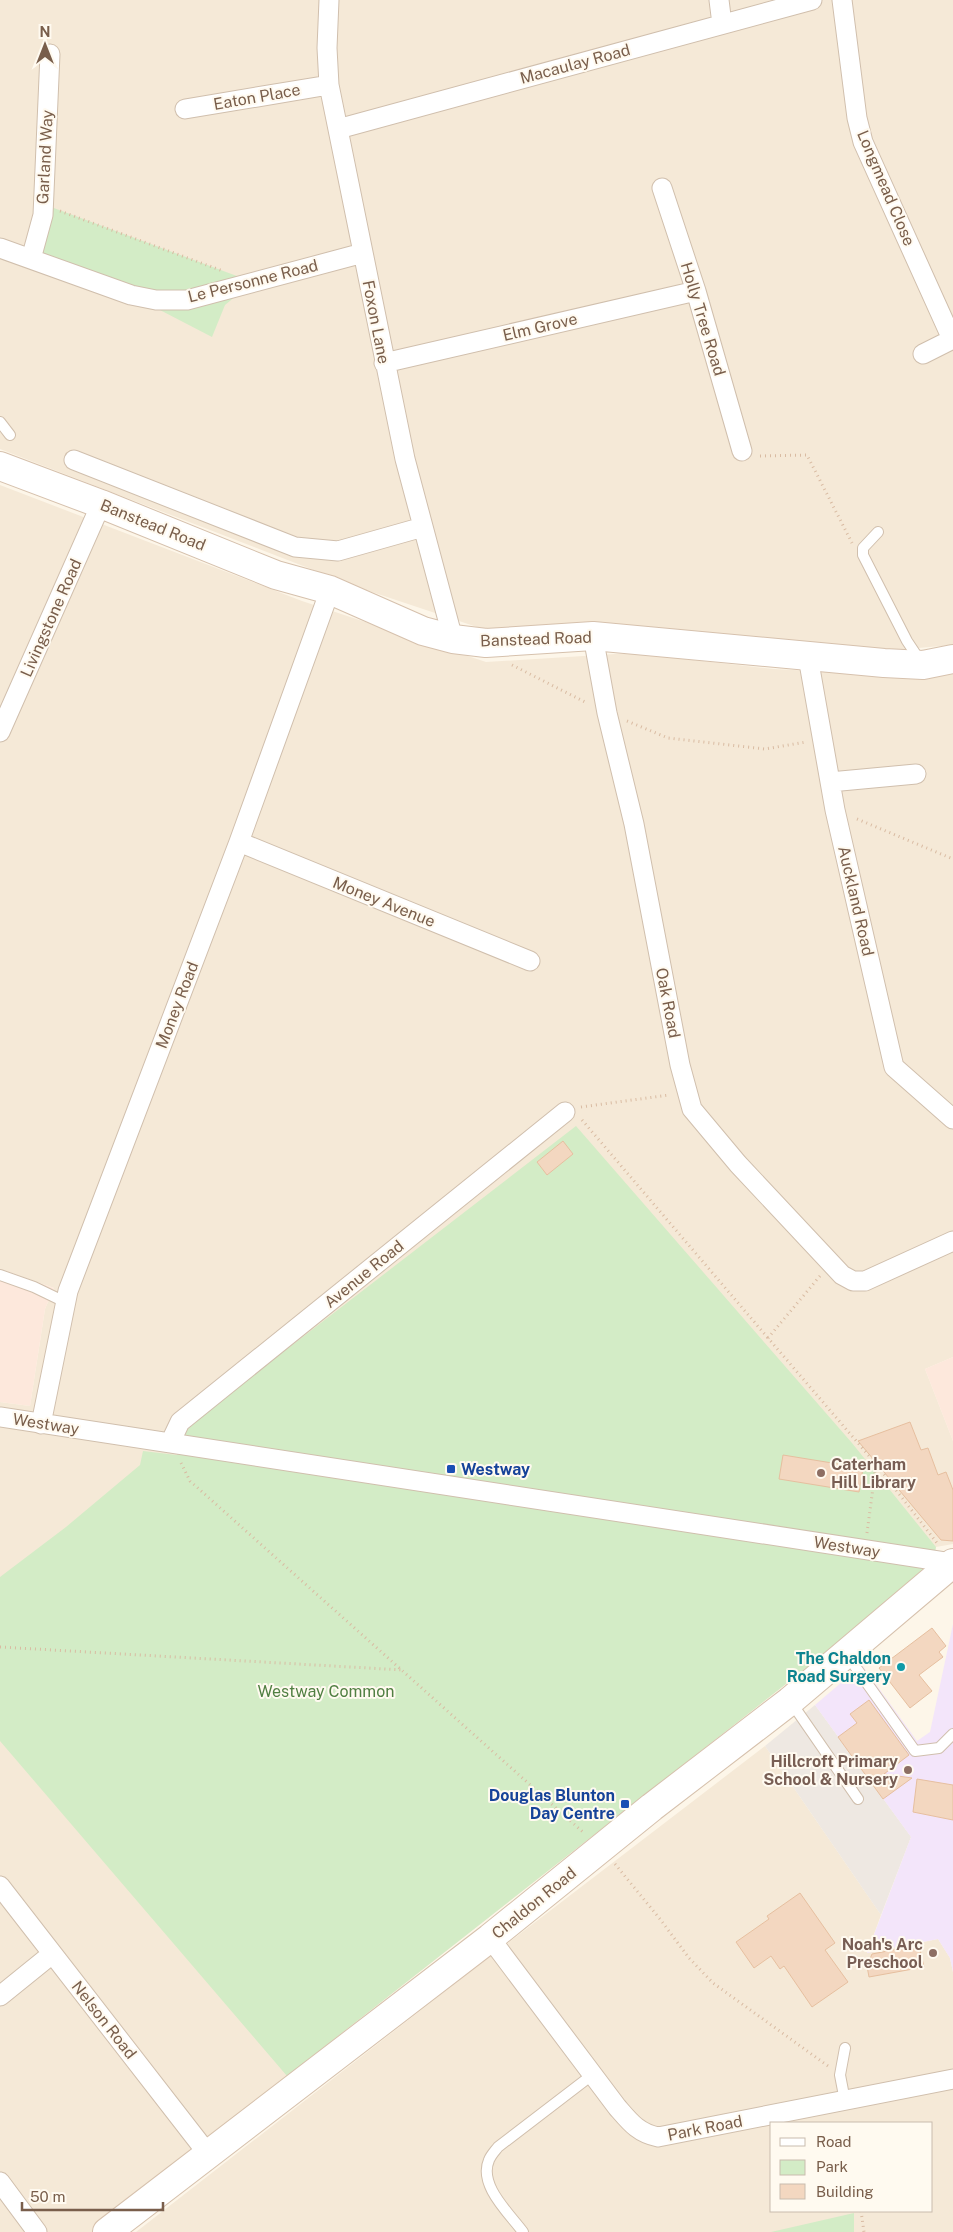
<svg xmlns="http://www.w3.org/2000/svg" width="953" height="2232" font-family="'Public Sans',sans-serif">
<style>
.residential{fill:#f5e9d7;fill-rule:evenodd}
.commercial{fill:#fde8dc}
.industrial{fill:#eee8e2}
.education{fill:#f3e5fa}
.green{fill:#d3ecc6}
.building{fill:#f3d7c0;stroke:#e6bf9f}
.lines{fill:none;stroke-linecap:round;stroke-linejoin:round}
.lane-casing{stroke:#d0bfad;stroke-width:12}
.street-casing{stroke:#d0bfad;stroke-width:21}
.secondary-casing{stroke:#d6c1ad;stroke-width:30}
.path{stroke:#d9bba2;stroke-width:3;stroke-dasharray:1 4;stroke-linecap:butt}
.lane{stroke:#fff;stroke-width:10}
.street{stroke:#fff;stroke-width:19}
.secondary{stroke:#fff;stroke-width:28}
.transit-dot{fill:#1a4fb4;stroke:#fffaf0;stroke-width:2}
.education-dot{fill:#8d6e63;stroke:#fffaf0;stroke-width:2}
.culture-dot{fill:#0f9aa8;stroke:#fffaf0;stroke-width:2}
.labels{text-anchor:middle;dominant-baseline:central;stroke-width:4;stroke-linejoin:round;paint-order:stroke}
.street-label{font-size:16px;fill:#795e4b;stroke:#fffaf0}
.education-label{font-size:16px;font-weight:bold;fill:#785e54;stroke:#fffaf0;text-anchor:end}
.transit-label{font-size:16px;font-weight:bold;fill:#164399;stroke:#fffaf0;text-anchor:start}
.culture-label{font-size:16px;font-weight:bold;fill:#0d838f;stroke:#fffaf0;text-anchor:end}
.park-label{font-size:16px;fill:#517f42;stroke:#fffaf0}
</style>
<rect width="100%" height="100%" fill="#fdf6e9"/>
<path class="residential" d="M0 0H953V645L872 652 483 629 360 588 0 449Z
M0 485 302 601 486 662 631 653 774 669 926 677 953 674V1357L925 1369 953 1441V1544L936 1547 931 1570 287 2076 94 2232H0V1402L30 1406 45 1309 54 1288 0 1269Z
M765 1746 881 1915 867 1953 938 1939 950 1958 953 1972V2232H136L461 1979ZM772 2123H932V2211H772Z"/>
<path class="commercial" d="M0 1269 54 1288 45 1309 30 1406 0 1402Z
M953 1357V1441L925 1369Z"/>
<path class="industrial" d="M815 1705 911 1837 881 1915 765 1746Z"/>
<path class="education" d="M953 1624V1972L950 1958 938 1939 867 1953 911 1837 815 1705 862 1665 917 1741 930 1732Z"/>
<path class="green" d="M43 204 253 282 225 305 212 337 131 295 31 259Z
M576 1126 852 1443 936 1547 931 1570 287 2076 0 1741V1577L66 1527 140 1465 143 1451 177 1455 186 1427Z
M854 2213V2232H771Z"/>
<path class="building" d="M563 1141 573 1154 547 1175 537 1162Z
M910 1422 921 1450 928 1448 938 1475 946 1472 953 1490V1541L941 1540 858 1441Z
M783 1455 863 1468 859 1492 779 1479Z
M932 1628 946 1646 939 1652 943 1657 919 1675 932 1691 910 1708 879 1668Z
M869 1700 909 1755 884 1774 912 1778 883 1799 838 1737 857 1723 850 1714Z
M917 1779 953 1785V1820L913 1812Z
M800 1893 835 1943 825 1950 848 1982 812 2007 784 1966 780 1969 771 1956 754 1968 736 1942 769 1919 767 1916Z
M919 1945 924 1967 869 1977 867 1966 872 1954Z"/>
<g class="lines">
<defs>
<path id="lane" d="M0 422 10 435
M878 532 863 548V555L907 641 921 662
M0 1275 34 1287 65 1302
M847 1655 915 1751 939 1748 953 1734
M791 1702 858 1799
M845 2101 840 2075 845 2048
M523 2232C509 2213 478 2185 489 2160 491 2155 495 2151 498 2147L592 2075"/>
<path id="street" d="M329 0 327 48 329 85 405 459 453 639
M719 0 722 24
M842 0 857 118 863 142 952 339
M185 109 329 85
M338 129 812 0
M662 188 696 291 742 451
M0 248 131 295 156 300H187L363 253
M31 259 43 215 50 54
M923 354 953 339
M384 363 696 291
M74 460 295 547 338 551 423 527
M593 636 607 713 634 824 680 1065 692 1109 738 1164 842 1275 853 1281H865L953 1241
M808 657 835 810 894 1067 953 1119
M0 732 101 504
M830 782 916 774
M239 842 530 961
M0 1417 953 1563
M41 1424 68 1291 239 842 330 590
M170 1443 180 1422 565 1112
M0 1886 208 2154
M490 1938 617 2107C630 2122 638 2133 658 2137L953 2079
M0 1996 52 1954
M0 2182 37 2232"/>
<path id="secondary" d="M0 466 101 504 276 575 330 590 423 631 453 639 486 643 593 636 884 663 923 665 953 659
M107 2232 490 1938 652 1807 790 1701 953 1563"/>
</defs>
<use href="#lane" class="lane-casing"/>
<use href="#street" class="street-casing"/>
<use href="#secondary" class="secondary-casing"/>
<path class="path" d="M60 211 223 271
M760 456 807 455 852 543
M512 665 587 703
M627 721 668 738 765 749 806 742
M857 819 953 859
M581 1107 669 1095
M582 1120 768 1338
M820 1276 768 1338 876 1464 937 1543
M181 1463 190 1481 584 1833
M867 1533 876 1465
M0 1647 403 1670
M615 1864 660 1919 689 1958 713 1983 828 2066
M861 2211 864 2232"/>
<use href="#lane" class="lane"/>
<use href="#street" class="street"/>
<use href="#secondary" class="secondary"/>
</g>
<g class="transit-dot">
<rect x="446" y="1464" width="10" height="10" rx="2.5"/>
<rect x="620" y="1799" width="10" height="10" rx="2.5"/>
</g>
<g class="education-dot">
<circle cx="821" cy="1473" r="5"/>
<circle cx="908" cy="1770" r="5"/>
<circle cx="933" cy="1953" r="5"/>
</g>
<circle class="culture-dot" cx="901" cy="1667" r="5"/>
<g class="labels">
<g class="street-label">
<text transform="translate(575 64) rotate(-15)">Macaulay Road</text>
<text transform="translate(257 97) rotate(-10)">Eaton Place</text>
<text transform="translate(45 157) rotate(-87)">Garland Way</text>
<text transform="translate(886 188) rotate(67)">Longmead Close</text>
<text transform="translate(253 281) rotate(-14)">Le Personne Road</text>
<text transform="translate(703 319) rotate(73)">Holly Tree Road</text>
<text transform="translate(376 322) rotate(79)">Foxon Lane</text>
<text transform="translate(540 327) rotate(-13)">Elm Grove</text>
<text transform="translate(153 525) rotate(22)">Banstead Road</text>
<text transform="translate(51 618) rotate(-66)">Livingstone Road</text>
<text transform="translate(536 639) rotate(-2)">Banstead Road</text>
<text transform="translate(856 901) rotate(77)">Auckland Road</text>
<text transform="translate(384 902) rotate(22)">Money Avenue</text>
<text transform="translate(668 1003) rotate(79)">Oak Road</text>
<text transform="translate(177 1005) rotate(-69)">Money Road</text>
<text transform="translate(364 1274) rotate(-39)">Avenue Road</text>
<text transform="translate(46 1424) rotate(9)">Westway</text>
<text transform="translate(847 1547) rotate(9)">Westway</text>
<text transform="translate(534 1903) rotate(-39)">Chaldon Road</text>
<text transform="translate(104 2020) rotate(52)">Nelson Road</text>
<text transform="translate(705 2128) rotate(-11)">Park Road</text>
</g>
<g class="education-label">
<text x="831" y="1464" text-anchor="start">Caterham<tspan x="831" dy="18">Hill Library</tspan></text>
<text x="898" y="1761">Hillcroft Primary<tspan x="898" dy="18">School &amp; Nursery</tspan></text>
<text x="923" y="1944">Noah's Arc<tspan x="923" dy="18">Preschool</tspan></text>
</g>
<g class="transit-label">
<text x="461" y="1469">Westway</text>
<text x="615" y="1795" text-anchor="end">Douglas Blunton<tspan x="615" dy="18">Day Centre</tspan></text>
</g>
<g class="culture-label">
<text x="891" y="1658">The Chaldon<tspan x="891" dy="18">Road Surgery</tspan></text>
</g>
<g class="park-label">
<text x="326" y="1691">Westway Common</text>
</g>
</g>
<rect x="770" y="2122" width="162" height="90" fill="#fffaf0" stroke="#c9bcae"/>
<rect x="780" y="2138" width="25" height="8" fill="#ffffff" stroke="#c9bcae"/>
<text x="816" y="2147" font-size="15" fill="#795e4b">Road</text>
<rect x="780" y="2160" width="25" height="15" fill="#d3ecc6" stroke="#c9bcae"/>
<text x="816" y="2172" font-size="15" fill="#795e4b">Park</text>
<rect x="780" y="2184" width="25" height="15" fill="#f3d7c0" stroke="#c9bcae"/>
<text x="816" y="2197" font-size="15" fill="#795e4b">Building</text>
<g transform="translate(45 45)" stroke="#fffaf0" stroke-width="4" paint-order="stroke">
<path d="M0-4L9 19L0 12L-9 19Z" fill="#795e4b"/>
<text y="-8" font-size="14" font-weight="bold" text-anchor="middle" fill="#795e4b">N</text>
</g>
<path d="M22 2202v8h141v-8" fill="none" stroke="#795e4b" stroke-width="2.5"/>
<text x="30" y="2202" font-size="15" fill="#795e4b" stroke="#fffaf0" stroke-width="4" paint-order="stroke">50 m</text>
</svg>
